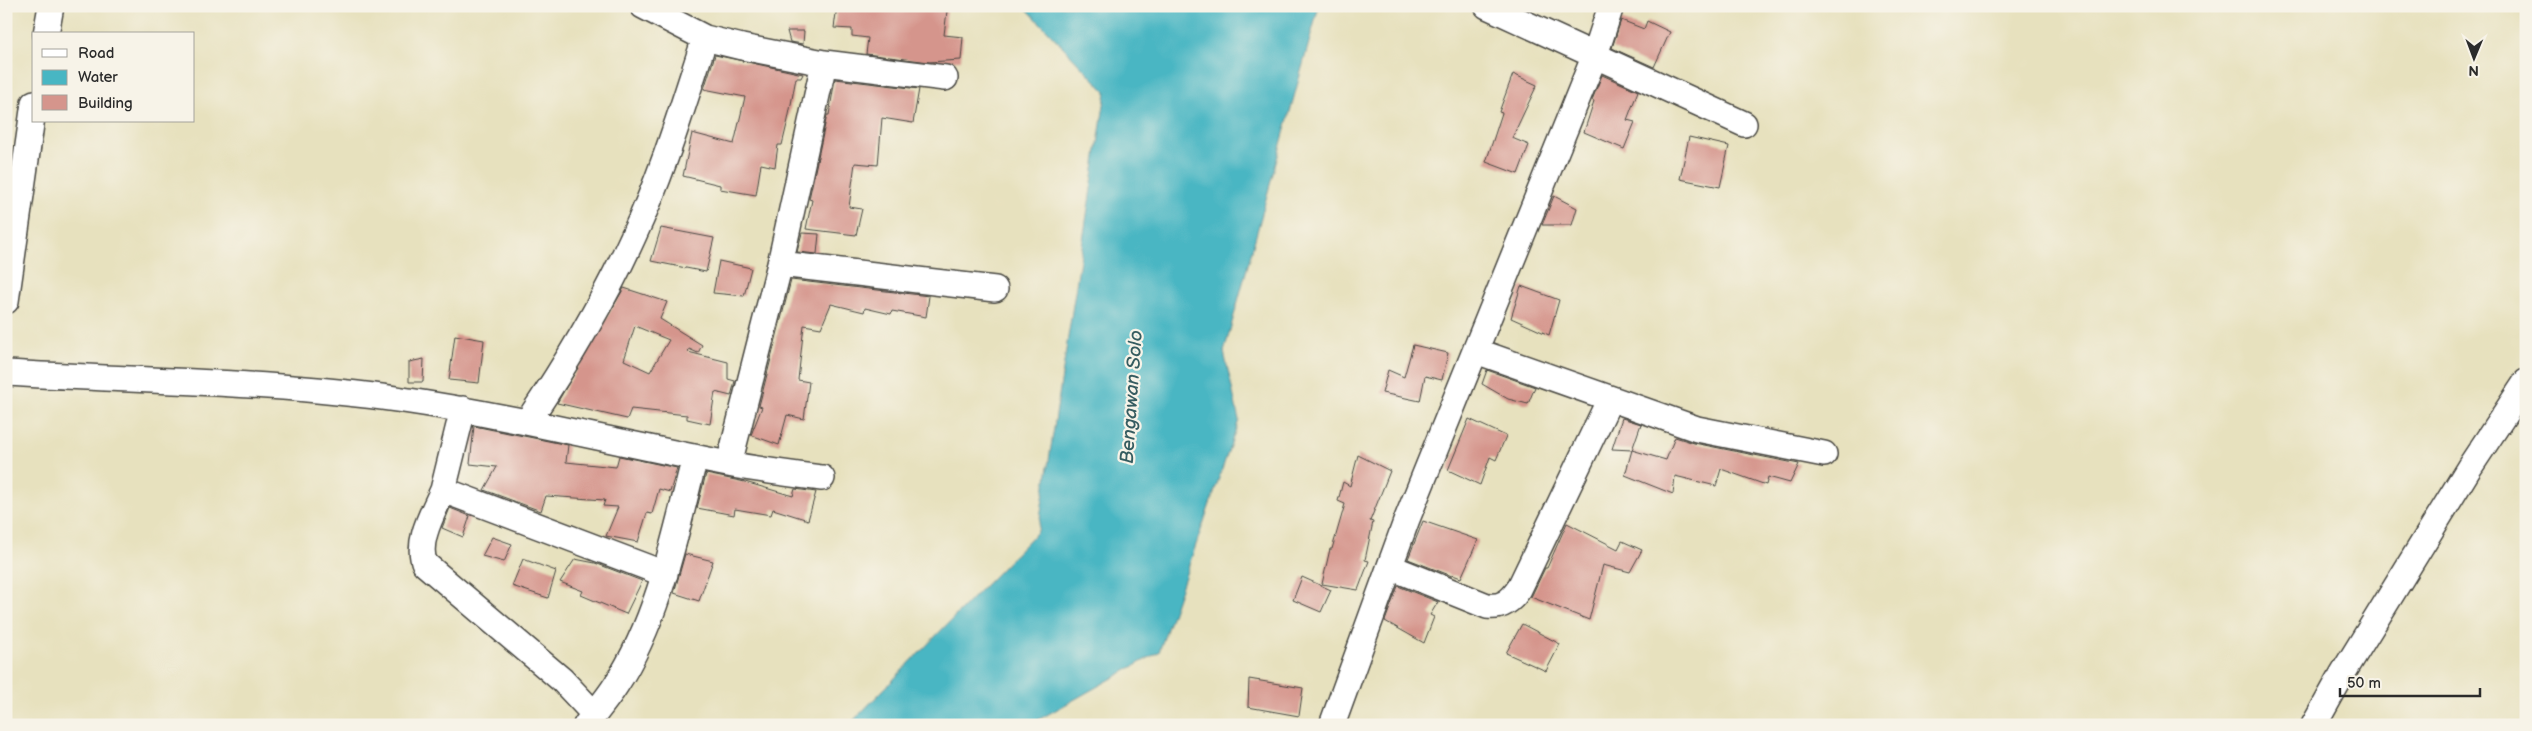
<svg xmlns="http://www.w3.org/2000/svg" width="2532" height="731" font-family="'Balsamiq Sans',sans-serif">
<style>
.water{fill:#48b6c3;stroke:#3a7077}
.building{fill:#d5958c;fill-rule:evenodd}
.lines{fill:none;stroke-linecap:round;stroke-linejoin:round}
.minor-casing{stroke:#474641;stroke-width:28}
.minor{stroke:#fff;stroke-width:25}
.labels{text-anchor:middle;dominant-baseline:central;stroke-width:4.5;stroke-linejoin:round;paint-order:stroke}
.water-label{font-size:19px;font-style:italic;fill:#355c60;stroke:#f7f3e8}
</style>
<rect width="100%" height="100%" fill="#f7f3e8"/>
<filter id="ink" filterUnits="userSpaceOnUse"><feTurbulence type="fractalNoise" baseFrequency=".02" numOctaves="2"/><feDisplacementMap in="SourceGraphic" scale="10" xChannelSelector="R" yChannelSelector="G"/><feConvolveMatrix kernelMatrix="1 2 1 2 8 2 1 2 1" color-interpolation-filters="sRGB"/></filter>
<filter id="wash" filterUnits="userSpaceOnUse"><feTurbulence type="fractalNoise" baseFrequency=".0096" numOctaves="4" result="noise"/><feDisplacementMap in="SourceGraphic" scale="20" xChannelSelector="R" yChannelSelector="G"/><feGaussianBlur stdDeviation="1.12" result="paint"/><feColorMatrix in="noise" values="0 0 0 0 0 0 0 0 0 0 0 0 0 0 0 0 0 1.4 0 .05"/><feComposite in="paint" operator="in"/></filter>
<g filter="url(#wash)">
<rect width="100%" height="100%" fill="#e7e1be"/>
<path class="water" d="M1024 6H1319L1224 352 1239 420 1159 652 1029 725H849L1038 531 1106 92Z"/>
<g id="blocks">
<path class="building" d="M837 6H919L947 11 944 35 963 37 961 60 929 62 866 54 868 38 852 36V29L834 28Z
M1621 20 1644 29 1647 21 1670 32 1654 67 1612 48Z
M787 31H804L803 44 790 42Z
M715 55 803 74 801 78H796L788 120 782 145H778L775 167 761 164 756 195 720 189V185L683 176 692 133 734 144 745 97 704 89Z
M1513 74 1537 85 1512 138 1529 145 1518 174 1486 162 1502 113 1499 112Z
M1602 75 1638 91 1627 120 1635 122 1624 149 1584 132 1594 101 1592 100Z
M835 79 919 89 913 123 882 118 878 165 855 163 849 207 862 209 856 235 806 229 812 200 809 199 827 115H829Z
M1689 137 1729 146 1720 187 1680 179Z
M1554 196 1577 208 1572 225H1542Z
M661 228 714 238 706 272 651 261Z
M802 233 819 234 817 254 797 252Z
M719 261 751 268 744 296 713 293Z
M791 280 929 296 926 317 892 311 891 314 865 308 864 312 831 304 821 328 804 325 798 380 809 382 804 419 787 415 779 445 751 435 762 407 759 406Z
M1521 286 1559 300 1549 335 1511 318Z
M624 288 667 302 660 319 702 345 698 353 689 349 688 352 728 362V379L735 381 731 396 715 392 710 424 687 419V415L631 409 627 419 557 403ZM635 326 669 340 650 372 624 360Z
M455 335 484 340 479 383 449 380Z
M1413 345 1448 353 1442 380 1425 376 1420 401 1382 393 1388 370 1404 377Z
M424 359 423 382H409V362Z
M1487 370 1535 387 1528 404 1508 399 1482 384Z
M1622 418 1641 424 1632 450 1612 449Z
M1469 419 1506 436 1496 460 1490 457 1480 485 1448 470Z
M474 426 568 445 566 462 616 467 619 456 677 468 670 492 659 489 652 514 647 513 638 542 606 536 618 507 603 506 605 500 546 496 541 511 484 490 497 467 470 464Z
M1675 437 1694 443 1799 464 1790 483 1768 477 1766 485 1721 469 1716 486 1675 476 1673 494 1625 475 1632 450 1666 460Z
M1358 455 1390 471 1370 521 1373 522 1365 560 1369 561 1358 590 1322 584 1330 549H1332L1345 504 1338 501 1343 482 1350 486Z
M706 474 745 482 793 496 795 489 816 492 808 520 773 509 771 515 735 509 734 515 697 508Z
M450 508 470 516 463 537 442 528Z
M1423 521 1478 540 1461 578 1453 575 1452 576 1408 559Z
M1567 523 1618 549 1622 541 1642 550 1630 572 1603 565 1589 620 1531 597 1545 568H1547Z
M492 537 512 544 504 562 482 556Z
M685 554 713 561 699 601 674 593Z
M523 559 556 571 548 598 512 586Z
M575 559 595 563 642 581 626 614 581 595 583 591 560 582Z
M1302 577 1331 590 1321 612 1293 600Z
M1398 586 1438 602 1430 615 1434 617 1424 643 1385 621Z
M1522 624 1560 644 1546 671 1506 653Z
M1249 679 1303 688 1299 716 1248 707Z"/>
</g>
</g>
<g filter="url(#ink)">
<use href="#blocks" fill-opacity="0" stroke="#474641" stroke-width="1"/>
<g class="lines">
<defs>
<path id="minor" d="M643 6 705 38 742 47 824 63 945 78
M1487 6 1744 124
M46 34 51 6
M780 264 995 289
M6 301 34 103
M1476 351 1697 429 1824 454
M6 373C138 381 272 381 403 400 512 416 619 443 728 464 759 470 791 474 822 478
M463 409 443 490 665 574
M528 421C567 363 604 301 633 237 663 173 683 105 705 38
M729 464 780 264 824 63
M443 490C434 511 415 542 425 564L562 680 594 714
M1390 567 1487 606C1502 608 1511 601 1519 589L1610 399
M586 725C596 712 607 699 616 685 659 619 676 532 695 457
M1332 725 1407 519 1595 55 1611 6
M2314 725 2343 673 2469 468 2526 382"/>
</defs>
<use href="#minor" class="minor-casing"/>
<use href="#minor" class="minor"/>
</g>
</g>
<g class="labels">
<g class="water-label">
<text transform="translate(1132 397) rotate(-86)">Bengawan Solo</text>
</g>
</g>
<rect width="2532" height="731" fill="none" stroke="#f7f3e8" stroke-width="25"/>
<rect x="32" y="32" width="162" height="90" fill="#f7f3e8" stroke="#a5a39c"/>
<rect x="42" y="49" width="25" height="8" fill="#ffffff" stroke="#a5a39c"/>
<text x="78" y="58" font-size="15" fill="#2b2b2b">Road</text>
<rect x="42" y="70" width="25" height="15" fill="#48b6c3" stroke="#a5a39c"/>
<text x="78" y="82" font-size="15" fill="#2b2b2b">Water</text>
<rect x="42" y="95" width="25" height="15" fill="#d5958c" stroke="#a5a39c"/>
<text x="78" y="108" font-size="15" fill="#2b2b2b">Building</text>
<g transform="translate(2474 58) rotate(181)" stroke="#f7f3e8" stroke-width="4" paint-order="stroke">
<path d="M0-4L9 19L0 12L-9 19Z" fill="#2b2b2b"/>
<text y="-8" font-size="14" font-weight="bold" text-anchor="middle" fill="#2b2b2b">N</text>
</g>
<path d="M2340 688v8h140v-8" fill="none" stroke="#2b2b2b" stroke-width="2.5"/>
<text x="2347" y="688" font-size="15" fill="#2b2b2b" stroke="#f7f3e8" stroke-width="4" paint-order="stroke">50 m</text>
</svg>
